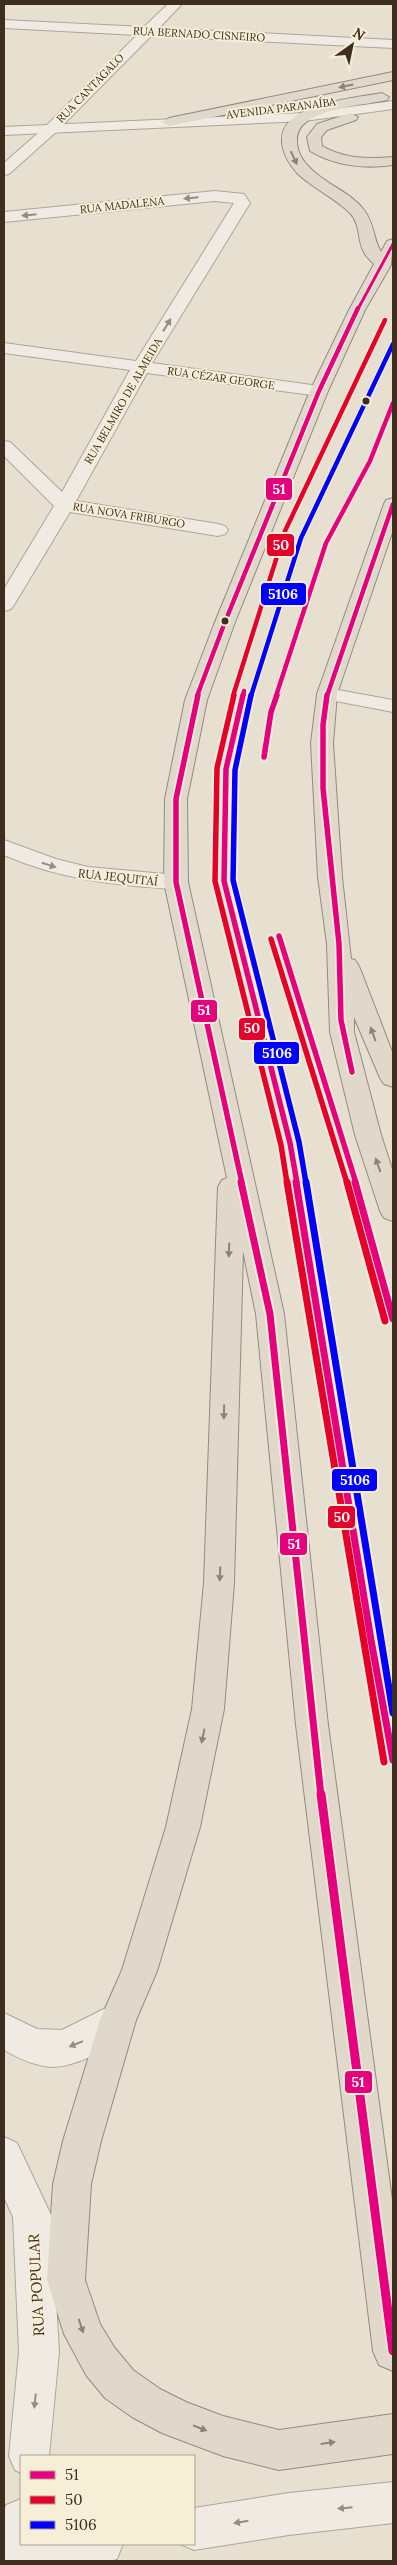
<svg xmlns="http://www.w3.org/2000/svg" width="397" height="2565" font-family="Lora,serif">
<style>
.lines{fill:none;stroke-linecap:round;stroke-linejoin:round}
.minor-casing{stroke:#ada599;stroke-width:2}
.tertiary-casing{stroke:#ada599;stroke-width:2}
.trunk-casing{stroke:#928b80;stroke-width:2}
.minor{fill:#efebe3;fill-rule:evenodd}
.tertiary{fill:#efebe3;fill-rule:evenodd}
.trunk{fill:#e0d9cb;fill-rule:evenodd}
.bus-1-far4-casing{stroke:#f7eed8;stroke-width:5}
.bus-1-far3-casing{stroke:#f7eed8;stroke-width:7}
.bus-1-far2-casing{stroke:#f7eed8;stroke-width:9}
.bus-1-far1-casing{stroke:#f7eed8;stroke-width:11}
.bus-1-casing{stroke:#f7eed8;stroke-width:12}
.bus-2-far2-casing{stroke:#f7eed8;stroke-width:7}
.bus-2-far1-casing{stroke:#f7eed8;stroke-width:9}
.bus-2-casing{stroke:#f7eed8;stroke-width:11}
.bus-3-far2-casing{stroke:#f7eed8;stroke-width:7}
.bus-3-far1-casing{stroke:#f7eed8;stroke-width:9}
.bus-3-casing{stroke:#f7eed8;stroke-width:11}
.bus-1-far4{stroke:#e5007d;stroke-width:3}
.bus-1-far3{stroke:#e5007d;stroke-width:4.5}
.bus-1-far2{stroke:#e5007d;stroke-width:5.5}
.bus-1-far1{stroke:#e5007d;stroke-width:7}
.bus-1{stroke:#e5007d;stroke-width:9}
.bus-2-far2{stroke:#e4002b;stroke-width:4.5}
.bus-2-far1{stroke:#e4002b;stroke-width:5.5}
.bus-2{stroke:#e4002b;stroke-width:7}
.bus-3-far2{stroke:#00f;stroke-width:4.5}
.bus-3-far1{stroke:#00f;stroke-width:5.5}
.bus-3{stroke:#00f;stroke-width:7}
.oneway{fill:#8e8476}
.oneway2{fill:#968c82}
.bus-dot{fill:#3d2e20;stroke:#f7eed8;stroke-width:2}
.labels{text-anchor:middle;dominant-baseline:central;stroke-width:4;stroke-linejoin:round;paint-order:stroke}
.far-street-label{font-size:11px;fill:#3d2e20;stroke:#f7eed8}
.street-label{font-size:12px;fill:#3d2e20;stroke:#f7eed8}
.near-street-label{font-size:15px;fill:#3d2e20;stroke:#f7eed8}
.line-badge{stroke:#f7eed8;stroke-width:2}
.badge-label{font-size:14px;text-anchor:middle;font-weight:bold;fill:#fff}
</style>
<rect width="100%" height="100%" fill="#e7e0d1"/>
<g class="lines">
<defs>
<path id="minor" d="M168 4H182L159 28 393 40V48L151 36 56 132 9 174 4 175V163L46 126 137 35 4 28V20L144 27Z
M215 191 244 194 250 203 152 363 319 386 325 387 328 391 325 395 319 396 147 373 76 501 218 524 225 526 228 530 225 534 218 536 70 512 14 605 11 609 4 611V589L54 506 4 456V441L10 442 62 492 130 370 4 353V343L136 361 234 203 215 201 4 222V212Z
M327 688 393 700V712L320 698 317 694 320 690Z
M4 840 56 859 88 867 176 875 184 877 188 882 184 887 176 889C116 886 59 879 4 855Z"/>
<path id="tertiary" d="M393 101V109L304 121 4 135V127L304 113Z
M118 2002 131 2007 136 2020C134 2024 133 2031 129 2034 112 2048 73 2068 51 2067 35 2066 18 2058 4 2050V2013L37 2029 62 2030Z
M4 2137 17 2143 60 2234 53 2248 59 2352 49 2456H21V2473L15 2470 9 2456 19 2352 13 2217 4 2197Z
M393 2482V2523L289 2535 194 2550 180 2544H194V2508L289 2493Z
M21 2499V2544H123L117 2559 110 2561H4V2512L6 2505Z"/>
<path id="trunk" d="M393 72V80L169 126 162 122 169 118Z
M382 93 389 97 387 100C363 106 295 108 297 141 297 156 307 166 318 175 333 187 353 195 364 210 375 224 373 239 381 252L387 241 393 239 391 265 365 310 328 391 235 622 207 700 187 799 188 882 284 1314 328 1725 393 2207V2371L379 2365 373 2351 296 1725 256 1314 243 1251 234 1583 224 1709 200 1827 157 1971 136 2020 101 2141 91 2184 85 2280 100 2324 114 2347 133 2370 160 2389 186 2402 223 2416 279 2430 393 2414V2454L279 2470 223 2456 162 2433 132 2417 105 2398 86 2375 64 2334 47 2280 53 2184 63 2141 100 2020 122 1970 166 1827 192 1709 204 1583 218 1187 222 1180 227 1178 164 882 165 799 185 700 215 622 310 391 349 310 374 264C371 261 366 257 364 252 357 240 361 225 350 213 335 198 314 189 298 174 289 164 282 153 282 140 281 103 356 98 382 93Z
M351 113 358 117 356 120 327 130 321 137 322 146C345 159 368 159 393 157V165C364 169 335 166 310 151L307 137 317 124Z
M393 498V530L337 694 333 743 342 877 351 959 355 960 359 966 393 1054V1087L384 1084 380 1078 354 1017V1032L381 1135 393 1172V1221L384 1218 380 1211 355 1135 330 1032 327 944 318 877 311 743 317 694 384 504 386 500Z"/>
</defs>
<use href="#minor" class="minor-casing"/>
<use href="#tertiary" class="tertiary-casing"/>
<use href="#trunk" class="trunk-casing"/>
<use href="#minor" class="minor"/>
<use href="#tertiary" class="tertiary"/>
<use href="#trunk" class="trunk"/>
<defs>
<path id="bus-1-far4" d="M358 309 393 244"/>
<path id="bus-1-far3" d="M197 696 225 622 319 391 358 308
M243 696 244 691
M276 696 326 543 370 461 393 403
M327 696 393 504"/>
<path id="bus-1-far2" d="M198 695 176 799V882L242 1183
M243 695 226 769 224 881 290 1143 297 1183
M327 695 323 725V788L339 944 341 1020 352 1072
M264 757 271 712 277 695
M279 936 356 1183"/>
<path id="bus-1-far1" d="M241 1182 270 1314 321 1796
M296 1182 371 1640 393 1760
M355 1182 393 1319"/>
<path id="bus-1" d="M321 1794 393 2351"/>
<path id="bus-2-far2" d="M233 696 285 531 385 320"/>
<path id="bus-2-far1" d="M234 695 217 768 215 881 281 1145 287 1183
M271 939 347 1183"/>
<path id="bus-2" d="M287 1182 384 1762
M347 1182 385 1321"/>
<path id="bus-3-far2" d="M251 696 301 538 393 344"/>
<path id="bus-3-far1" d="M251 695 235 770 233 880 299 1142 306 1183"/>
<path id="bus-3" d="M306 1182 393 1713"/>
</defs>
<use href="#bus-1-far4" class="bus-1-far4-casing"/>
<use href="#bus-1-far3" class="bus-1-far3-casing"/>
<use href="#bus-1-far2" class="bus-1-far2-casing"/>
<use href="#bus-1-far1" class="bus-1-far1-casing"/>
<use href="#bus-1" class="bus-1-casing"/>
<use href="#bus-2-far2" class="bus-2-far2-casing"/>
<use href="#bus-2-far1" class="bus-2-far1-casing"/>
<use href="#bus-2" class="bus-2-casing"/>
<use href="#bus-3-far2" class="bus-3-far2-casing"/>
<use href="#bus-3-far1" class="bus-3-far1-casing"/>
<use href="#bus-3" class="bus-3-casing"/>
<use href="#bus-1-far4" class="bus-1-far4"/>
<use href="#bus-1-far3" class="bus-1-far3"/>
<use href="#bus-1-far2" class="bus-1-far2"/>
<use href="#bus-1-far1" class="bus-1-far1"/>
<use href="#bus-1" class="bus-1"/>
<use href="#bus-2-far2" class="bus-2-far2"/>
<use href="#bus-2-far1" class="bus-2-far1"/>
<use href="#bus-2" class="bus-2"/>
<use href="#bus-3-far2" class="bus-3-far2"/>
<use href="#bus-3-far1" class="bus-3-far1"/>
<use href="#bus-3" class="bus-3"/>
</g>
<defs><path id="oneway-solid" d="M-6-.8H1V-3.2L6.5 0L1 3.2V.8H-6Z" transform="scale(1.25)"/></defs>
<g class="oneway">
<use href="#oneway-solid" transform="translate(346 86) rotate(168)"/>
<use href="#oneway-solid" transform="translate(294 158) rotate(65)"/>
<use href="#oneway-solid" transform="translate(373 1034) rotate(-110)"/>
<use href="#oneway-solid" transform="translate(378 1165) rotate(-109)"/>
<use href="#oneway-solid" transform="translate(229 1250) rotate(92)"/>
<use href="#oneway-solid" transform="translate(224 1412) rotate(91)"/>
<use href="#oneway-solid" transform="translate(220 1574) rotate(92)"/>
<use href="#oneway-solid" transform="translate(203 1736) rotate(102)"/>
<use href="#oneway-solid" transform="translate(81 2326) rotate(72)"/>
<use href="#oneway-solid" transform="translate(200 2428) rotate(21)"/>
<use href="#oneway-solid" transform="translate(328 2443) rotate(-8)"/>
</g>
<g class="oneway2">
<use href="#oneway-solid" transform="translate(191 198) rotate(174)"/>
<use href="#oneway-solid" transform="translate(29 215) rotate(174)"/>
<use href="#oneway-solid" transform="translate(167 325) rotate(-58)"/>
<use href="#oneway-solid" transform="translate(49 865) rotate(17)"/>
<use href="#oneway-solid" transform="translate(76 2044) rotate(158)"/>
<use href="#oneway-solid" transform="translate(35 2401) rotate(96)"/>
<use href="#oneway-solid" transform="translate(345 2508) rotate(174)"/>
<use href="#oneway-solid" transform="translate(241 2522) rotate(171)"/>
</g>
<g class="bus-dot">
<circle cx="366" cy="401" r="4.5"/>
<circle cx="225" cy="621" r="4.5"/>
</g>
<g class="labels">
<g class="far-street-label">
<text transform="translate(199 34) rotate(3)">RUA BERNADO CISNEIRO</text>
<text transform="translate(90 88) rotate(-46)">RUA CANTAGALO</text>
<text transform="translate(281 108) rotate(-7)">AVENIDA PARANAÍBA</text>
<text transform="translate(122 205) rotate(-6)">RUA MADALENA</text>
<text transform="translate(221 378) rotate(8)">RUA CÉZAR GEORGE</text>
<text transform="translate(123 401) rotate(-60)">RUA BELMIRO DE ALMEIDA</text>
<text transform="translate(129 515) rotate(9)">RUA NOVA FRIBURGO</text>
</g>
<g class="street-label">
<text transform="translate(118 877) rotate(6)">RUA JEQUITAÍ</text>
</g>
<g class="near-street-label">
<text transform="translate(36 2285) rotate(-93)">RUA POPULAR</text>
</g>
</g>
<g class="line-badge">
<rect x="265" y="477" width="28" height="24" rx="5" fill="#e5007d"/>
<rect x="266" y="533" width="29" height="24" rx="5" fill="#e4002b"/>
<rect x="260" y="582" width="47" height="24" rx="5" fill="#00f"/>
<rect x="190" y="999" width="28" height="24" rx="5" fill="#e5007d"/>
<rect x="238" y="1017" width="28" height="24" rx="5" fill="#e4002b"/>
<rect x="253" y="1041" width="47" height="24" rx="5" fill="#00f"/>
<rect x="331" y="1468" width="47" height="24" rx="5" fill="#00f"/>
<rect x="327" y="1505" width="29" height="24" rx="5" fill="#e4002b"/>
<rect x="279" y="1532" width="29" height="24" rx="5" fill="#e5007d"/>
<rect x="344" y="2070" width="29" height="24" rx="5" fill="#e5007d"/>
</g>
<g class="badge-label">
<text x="279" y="494">51</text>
<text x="281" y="550">50</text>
<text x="283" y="599">5106</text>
<text x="204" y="1015">51</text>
<text x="252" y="1033">50</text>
<text x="277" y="1058">5106</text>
<text x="355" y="1485">5106</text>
<text x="342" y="1522">50</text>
<text x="294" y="1549">51</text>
<text x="358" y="2087">51</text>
</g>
<rect width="397" height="2565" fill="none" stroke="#3d2e20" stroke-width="10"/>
<rect x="20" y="2455" width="175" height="90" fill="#f7eed8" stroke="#ada18e"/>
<rect x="30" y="2471" width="25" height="8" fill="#e5007d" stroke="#ada18e"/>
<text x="65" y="2480" font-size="15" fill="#3d2e20">51</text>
<rect x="30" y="2496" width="25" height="8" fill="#e4002b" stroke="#ada18e"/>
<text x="65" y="2505" font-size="15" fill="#3d2e20">50</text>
<rect x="30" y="2521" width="25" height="8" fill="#0000ff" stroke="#ada18e"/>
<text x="65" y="2530" font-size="15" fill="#3d2e20">5106</text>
<g transform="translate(352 45) rotate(33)" stroke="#f7eed8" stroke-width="4" paint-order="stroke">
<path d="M0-4L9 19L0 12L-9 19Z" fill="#3d2e20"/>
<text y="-8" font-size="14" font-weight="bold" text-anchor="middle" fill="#3d2e20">N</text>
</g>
</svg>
